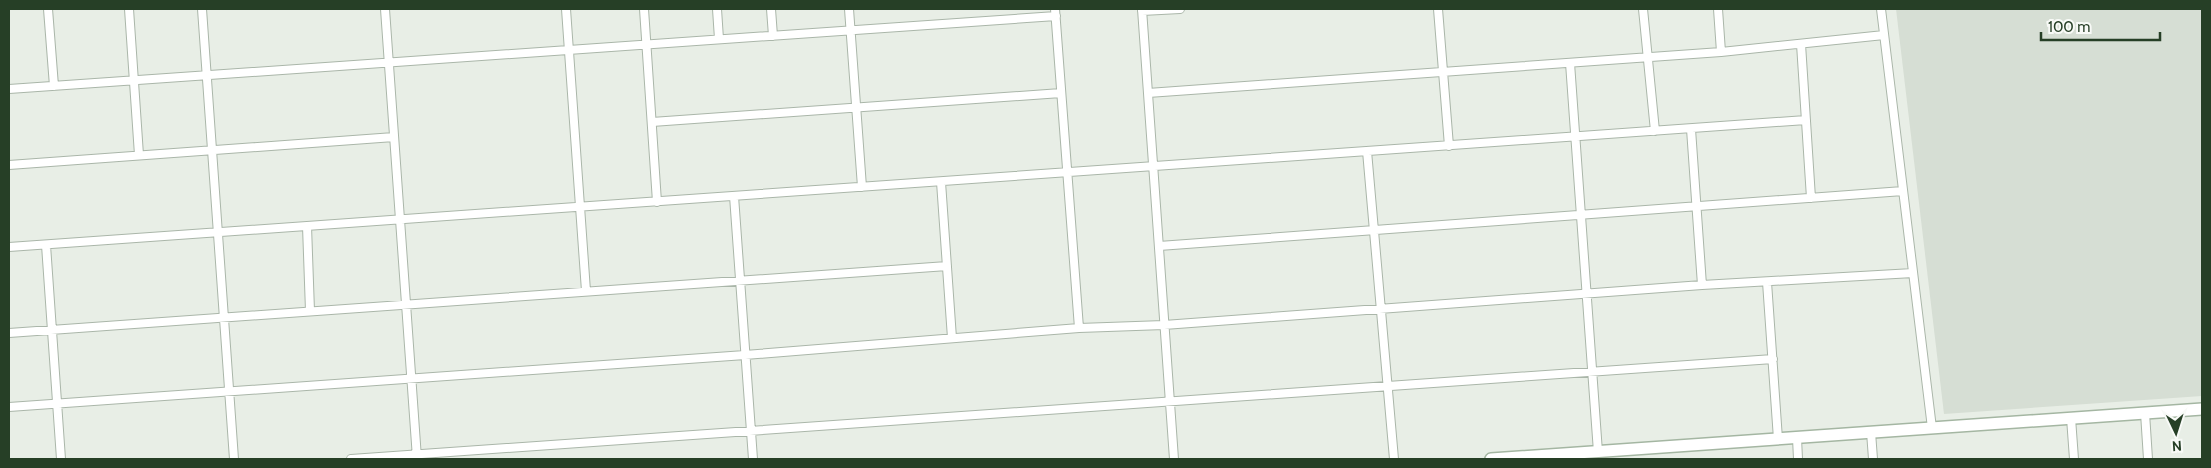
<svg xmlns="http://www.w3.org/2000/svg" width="2211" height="468" font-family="Cabin,sans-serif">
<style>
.built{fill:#d6ded4}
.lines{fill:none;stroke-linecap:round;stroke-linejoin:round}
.street-casing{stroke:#aab6a9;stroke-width:10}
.secondary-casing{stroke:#a4b6a2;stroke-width:14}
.street{stroke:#fff;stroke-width:8}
.secondary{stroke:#fff;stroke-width:11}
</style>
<rect width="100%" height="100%" fill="#e8eee6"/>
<path class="built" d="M1896 9H2202V396L1944 414Z"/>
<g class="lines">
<defs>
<path id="street" d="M48 9 54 86
M129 9 139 155
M202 9 234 459
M385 9 417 458
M566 9 586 291
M644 9 657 202
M717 9 719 39
M771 9 773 36
M849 9 862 187
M1055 9 1079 328
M1142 9 1174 459
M1438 9 1449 146
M1643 9 1655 131
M1718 9 1721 52
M1881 9 1932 428
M1142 11 1180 9
M1801 44 1811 198
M1570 63 1598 452
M9 89 1056 16
M1148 93 1721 52 1884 35
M652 122 1061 93
M1691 129 1702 285
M1367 151 1394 459
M9 165 394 137
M941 182 952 338
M734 196 753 459
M307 226 310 311
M46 245 61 459
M1159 246 1903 191
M9 247 1806 120
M1767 282 1778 439
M9 333 947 266
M9 407 745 355 1079 328 1164 325 1702 285 1913 273
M2145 413 2148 459
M2071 418 2074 459
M1871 432 1873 459
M1797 438 1798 459
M351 459 1773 359"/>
<path id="secondary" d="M1491 459 2202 409"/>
</defs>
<use href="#street" class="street-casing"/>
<use href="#secondary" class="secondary-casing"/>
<use href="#street" class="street"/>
<use href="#secondary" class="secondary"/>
</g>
<rect width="2211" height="468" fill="none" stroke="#263f26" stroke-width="20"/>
<g transform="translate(2176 433) rotate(176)" stroke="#f8faf7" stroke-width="4" paint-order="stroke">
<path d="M0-4L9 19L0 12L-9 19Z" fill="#263f26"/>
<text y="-8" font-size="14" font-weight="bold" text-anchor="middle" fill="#263f26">N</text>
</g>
<path d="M2041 32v8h119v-8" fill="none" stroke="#263f26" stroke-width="2.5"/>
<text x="2048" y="32" font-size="15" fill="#263f26" stroke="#f8faf7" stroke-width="4" paint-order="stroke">100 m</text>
</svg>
